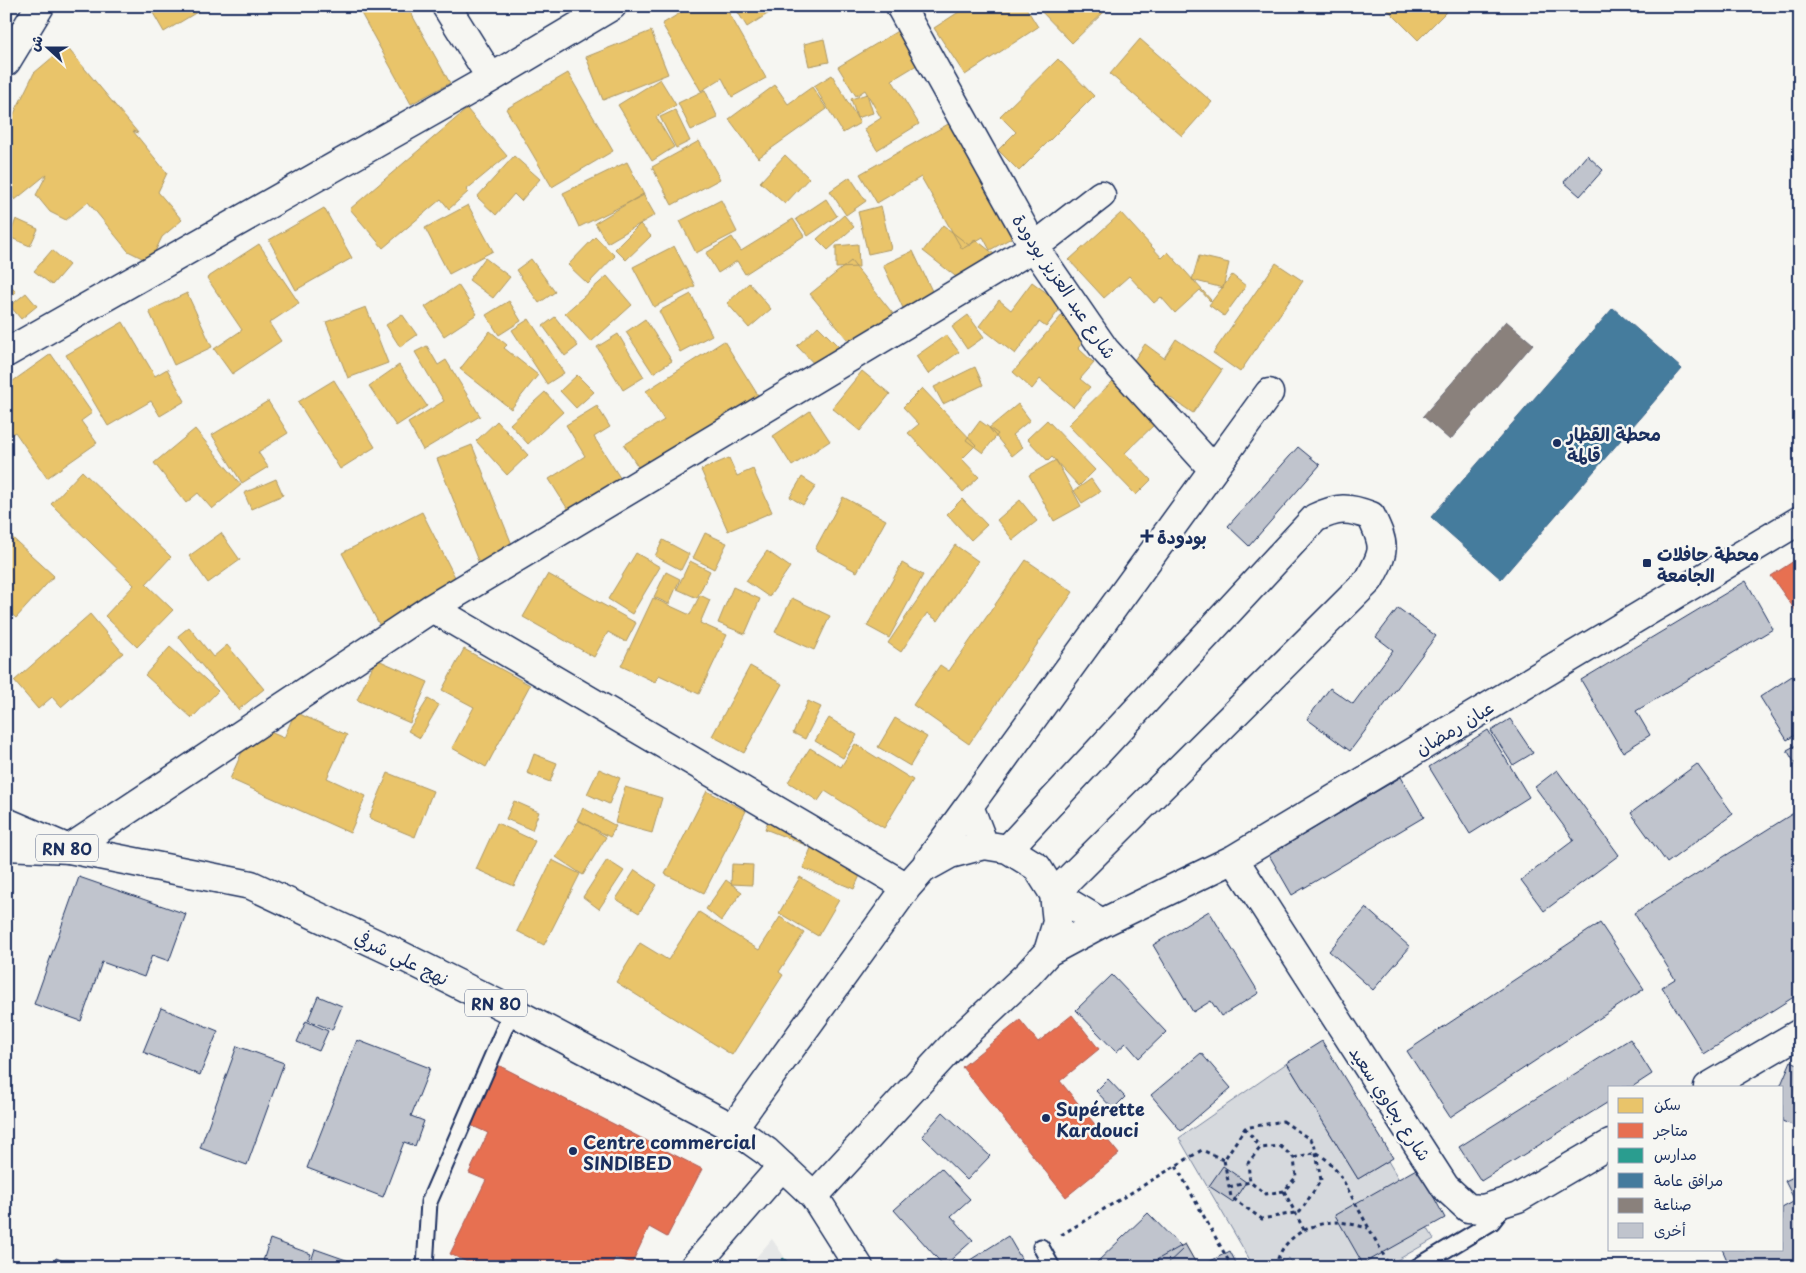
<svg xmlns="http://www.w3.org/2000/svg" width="1806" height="1273" font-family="'Playpen Sans','Playpen Sans Arabic',sans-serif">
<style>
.built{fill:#e6e7e7}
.green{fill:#d6d9dd;stroke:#78849e}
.homes{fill:#e9c46a;stroke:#ab9766}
.shops{fill:#e76f51;stroke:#aa5c55}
.schools{fill:#2a9d8f;stroke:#267c80}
.public{fill:#457b9d;stroke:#38648a}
.industry{fill:#8a817c;stroke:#696873}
.building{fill:#c0c4cd;stroke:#1b2f5e}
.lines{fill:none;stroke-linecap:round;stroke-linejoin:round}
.service-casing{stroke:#1b2f5e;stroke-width:19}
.minor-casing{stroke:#1b2f5e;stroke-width:31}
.primary-casing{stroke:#1b2f5e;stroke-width:31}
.trunk-casing{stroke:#1b2f5e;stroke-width:31}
.path{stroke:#1b2f5e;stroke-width:3;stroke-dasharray:4 4;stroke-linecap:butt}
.service{stroke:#f6f6f2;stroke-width:15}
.minor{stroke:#f6f6f2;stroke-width:28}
.primary{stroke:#f6f6f2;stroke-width:28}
.trunk{stroke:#f6f6f2;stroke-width:28}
.poi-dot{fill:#1b2f5e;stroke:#f6f6f2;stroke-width:2}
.labels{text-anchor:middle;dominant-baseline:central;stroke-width:5;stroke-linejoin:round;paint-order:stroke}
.shield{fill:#f6f6f2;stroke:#5d6b8a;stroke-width:1}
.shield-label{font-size:16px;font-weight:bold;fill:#1b2f5e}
.street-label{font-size:18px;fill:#1b2f5e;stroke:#f6f6f2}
.poi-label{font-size:18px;font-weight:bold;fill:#1b2f5e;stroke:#f6f6f2;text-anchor:start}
</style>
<rect width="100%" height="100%" fill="#f6f6f2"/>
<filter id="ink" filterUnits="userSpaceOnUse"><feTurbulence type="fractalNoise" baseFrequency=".02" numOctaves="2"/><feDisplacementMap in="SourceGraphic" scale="10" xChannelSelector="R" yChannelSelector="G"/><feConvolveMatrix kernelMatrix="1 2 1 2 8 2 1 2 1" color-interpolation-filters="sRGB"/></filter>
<g filter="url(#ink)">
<path class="built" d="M772 1239 791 1267H748Z"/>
<path class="green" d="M1287 1063 1358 1179 1388 1161 1434 1239 1385 1267H1294L1289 1258 1275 1267H1254L1179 1138Z"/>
<path class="homes" d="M149 6H207L164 32Z
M357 6H407L450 83 411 104Z
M692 6H725L766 78 732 97 722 78 701 91 662 24Z
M734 6H776L777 8 747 27Z
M968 6H1025L1038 27 965 75 934 28Z
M1036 6H1110L1072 43Z
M1384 6H1452L1418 40Z
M909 24 930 57 892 80 919 124 877 150 864 129 881 118 865 90 856 96 838 67Z
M651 31 668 74 603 100 586 57Z
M824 39 829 62 809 66 804 44Z
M1140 39 1212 102 1182 136 1110 74Z
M66 46 138 133 133 131 167 173 158 192 182 220 162 237 150 262 128 251 88 202 66 220 50 212 36 195 47 174 15 200 6 189V130L34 73Z
M1058 59 1094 96 1019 171 998 150 1016 132 1000 116Z
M568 73 613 151 552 187 506 109Z
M832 75 860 123 843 133 814 86Z
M660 79 676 105 656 117 674 147 652 161 618 105Z
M775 85 788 104 812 87 827 109 758 158 729 119Z
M705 90 718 118 691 130 678 103Z
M867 94 873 113 857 118 851 99Z
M467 109 507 156 466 190 468 192 449 209 441 199 383 248 350 209Z
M675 110 690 141 676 148 660 117Z
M950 123 1013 237 990 250 983 237 962 249 921 177 877 203 860 174Z
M699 141 720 179 672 205 652 167Z
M785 155 809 178 785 204 760 182Z
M514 156 540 179 521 201 514 194 496 215 477 197Z
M627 162 644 195 579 227 563 193Z
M850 177 866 201 846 215 830 191Z
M643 194 655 215 607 243 595 223Z
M826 199 837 216 808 236 796 219Z
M721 200 737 232 696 253 680 221Z
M468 205 493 251 449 274 425 228Z
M881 206 891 249 868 254 858 212Z
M324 208 352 258 296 290 269 240Z
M1121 213 1162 258 1168 252 1211 300 1210 301 1200 290 1175 313 1161 297 1154 303 1129 276 1104 298 1069 260Z
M844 215 854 227 828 250 817 239Z
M16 219 38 229 30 246 9 237Z
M793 219 804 236 745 274 737 261 718 273 706 253 732 237 741 251Z
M640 224 651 236 626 260 615 249Z
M943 225 970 246 975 239 994 254 968 286 923 251Z
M595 237 615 256 588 284 568 265Z
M259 244 299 303 269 323 281 341 232 374 214 349 242 330 207 278Z
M858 244 859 267 836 268V246Z
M674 246 695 286 654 307 633 267Z
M52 250 69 265 52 285 34 271Z
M913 251 940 308 910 323 883 265Z
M1199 256 1229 263 1223 288 1192 280Z
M485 258 510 277 493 298 469 280Z
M531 259 555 292 539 303 516 270Z
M851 261 898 320 852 345 810 294Z
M1276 263 1303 281 1240 372 1213 353Z
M1232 275 1246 286 1224 316 1209 305Z
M607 276 632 305 591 342 565 313Z
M6 282 16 292 6 301Z
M1032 282 1063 305 1046 327 1039 322 1015 354 979 326 999 300 1011 310Z
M749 283 771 309 749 328 727 303Z
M458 285 477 314 444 336 425 307Z
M26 293 37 306 21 319 10 306Z
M187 293 212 347 174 365 149 311Z
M691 294 712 335 680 352 659 311Z
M509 301 521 321 499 335 486 315Z
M366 307 388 363 348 378 326 322Z
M402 314 417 335 400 347 386 325Z
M1063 314 1088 336 1078 348 1094 363 1080 379 1090 387 1073 407 1040 379 1032 389 1013 372Z
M968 315 984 337 967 349 952 327Z
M555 317 578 346 565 356 543 326Z
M529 319 564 373 547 384 512 330Z
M645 319 672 361 653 373 626 332Z
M123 322 155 376 167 369 185 401 160 416 151 401 108 426 66 355Z
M818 326 842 350 820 370 797 346Z
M490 331 507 345 504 348 538 375 511 409 460 369Z
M618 334 644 377 623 390 597 347Z
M946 335 959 352 928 374 916 356Z
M1176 339 1222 370 1193 413 1128 369 1145 344 1164 358Z
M724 341 761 400 642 473 624 445 664 420 646 391Z
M427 346 438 365 446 360 480 416 423 450 408 423 444 401 415 352Z
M51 354 92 413 81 421 97 443 47 478 15 432 6 438V386Z
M399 365 427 406 396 426 369 386Z
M975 367 983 385 943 404 934 387Z
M862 371 890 394 860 431 832 408Z
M577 375 594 392 576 408 560 391Z
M1115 379 1157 422 1125 453 1151 480 1136 495 1068 425Z
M334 380 375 447 340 469 298 402Z
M922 388 976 445 962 459 979 477 963 492 908 433 919 424 903 407Z
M545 392 563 412 528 444 510 424Z
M268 401 288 433 258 452 268 467 242 483 212 435Z
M1018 404 1030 420 1012 435 1023 447 1012 456 989 428Z
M597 406 610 427 594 437 624 484 572 516 549 479 585 456 566 425Z
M810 411 830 441 792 466 773 436Z
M1047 420 1095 470 1079 486 1052 457 1048 461 1027 439Z
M497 421 528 455 507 475 476 441Z
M980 421 998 434 983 453 966 440Z
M195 429 241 485 212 509 198 493 186 503 154 463Z
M472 445 515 552 480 566 437 459Z
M729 458 737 476 753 469 772 512 728 531 701 470Z
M1056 460 1081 506 1054 521 1029 475Z
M82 471 171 557 146 584 173 610 137 647 105 616 134 585 51 504Z
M802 477 816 486 803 505 790 497Z
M276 479 283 495 251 509 244 493Z
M1091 479 1100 492 1082 503 1074 491Z
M843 497 886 520 857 572 815 549Z
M962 499 987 525 971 540 947 514Z
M1020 500 1037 521 1013 540 997 520Z
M422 512 459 585 380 626 342 553Z
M6 532 54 576 16 618 6 609Z
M221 533 240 560 208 583 189 556Z
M705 533 727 543 714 569 693 558Z
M663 540 689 554 681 570 655 556Z
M955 545 978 561 938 621 927 613 901 652 888 643Z
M767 551 790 567 769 597 746 581Z
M636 553 660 567 632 614 608 599Z
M1026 560 1073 592 969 744 913 705 940 665 949 671Z
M690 561 710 571 697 598 677 589Z
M902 563 923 575 889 638 867 626Z
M666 572 680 579 669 604 654 597Z
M548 574 636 623 626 642 608 632 594 657 523 617Z
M733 587 760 599 745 634 718 623Z
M700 595 710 600 700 623 727 635 699 694 659 675 655 682 621 666 653 598 690 615Z
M792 598 830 616 814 650 775 632Z
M90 614 123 653 61 707 52 697 38 709 14 681Z
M189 627 213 657 227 645 264 689 238 710 178 636Z
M170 647 218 691 192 718 145 675Z
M464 649 530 685 486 767 452 748 474 707 442 690Z
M376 659 428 682 410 723 357 700Z
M750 666 782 684 744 753 712 736Z
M428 699 439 705 420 738 408 731Z
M808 701 821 707 805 739 793 733Z
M295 712 347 735 327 778 366 796 350 833 230 779 254 725 284 738Z
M829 718 857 735 843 758 815 741Z
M895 718 927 737 910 766 878 747Z
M855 744 913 780 884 828 825 791 818 801 788 782 810 748 841 767Z
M534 754 557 763 550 782 527 773Z
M599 769 620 778 609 804 587 794Z
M388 773 433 791 415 837 369 818Z
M625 787 662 798 652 833 615 823Z
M707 791 746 811 704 893 665 874Z
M514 801 539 812 532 830 506 819Z
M583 808 616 826 610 837 577 820Z
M771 813 815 831 808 846 765 829Z
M579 820 606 837 583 875 556 857Z
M497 823 535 841 514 886 476 869Z
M817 833 869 855 854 889 803 868Z
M552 860 580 874 544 945 517 931Z
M607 860 624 871 599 909 583 897Z
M732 864 753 865 752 885 731 884Z
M635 870 657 885 639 913 616 899Z
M800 877 839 900 818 936 779 913Z
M726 880 742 892 721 921 706 909Z
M699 912 759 950 780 917 804 933 779 972 783 975 732 1055 616 982 640 943 668 960Z
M1185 1244 1198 1267H1144Z"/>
<path class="shops" d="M1800 557V617L1771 576Z
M1072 1015 1099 1049 1060 1081 1119 1154 1066 1197 962 1067 1020 1020 1038 1042Z
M494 1063 702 1169 667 1237 649 1227 632 1263 615 1258 610 1267H478L450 1254 486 1180 469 1173 488 1133 466 1123Z"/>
<path class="schools" d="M783 1258 795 1267H776Z"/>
<path class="public" d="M1613 308 1682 369 1501 579 1431 517Z"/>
<path class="industry" d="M1506 321 1533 344 1450 440 1423 416Z"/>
<path class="building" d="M1587 155 1603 170 1580 196 1564 182Z
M1298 447 1320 465 1249 546 1228 526Z
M1746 581 1773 629 1636 711 1650 735 1623 752 1581 680Z
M1398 608 1436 636 1350 751 1307 719 1330 688 1353 704 1393 650 1376 637Z
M1792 676 1800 687V704L1794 707 1800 715V732L1787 740 1760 697Z
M1510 719 1533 753 1513 765 1491 731Z
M1488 730 1529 797 1470 834 1429 767Z
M1800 743V772L1787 750Z
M1697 764 1733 814 1667 863 1631 813Z
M1557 770 1619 855 1544 911 1521 880 1574 840 1535 787Z
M1401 777 1424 817 1292 895 1269 855Z
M1800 809V993L1704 1054 1662 987 1675 979 1634 913Z
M79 877 186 914 169 961 152 955 144 977 102 962 81 1021 34 1004Z
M1366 908 1410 947 1373 990 1329 951Z
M1209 911 1259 993 1221 1016 1211 1001 1193 1012 1153 945Z
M1600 923 1644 989 1450 1117 1407 1051Z
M1112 975 1166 1032 1139 1058 1126 1043 1116 1052 1076 1010Z
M318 996 342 1006 332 1030 308 1020Z
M161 1008 218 1031 200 1075 143 1052Z
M306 1021 328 1031 319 1051 297 1042Z
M1630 1039 1652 1074 1632 1087H1610V1101L1481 1181 1459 1147Z
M357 1040 430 1068 411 1116 424 1121 415 1146 404 1142 383 1197 307 1168Z
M1322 1041 1393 1158 1358 1179 1287 1063Z
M237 1046 284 1063 247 1165 200 1148Z
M1201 1053 1231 1088 1181 1131 1151 1095Z
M1791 1061 1800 1065V1128L1782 1121V1087H1780Z
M1108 1079 1125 1097 1113 1109 1096 1091Z
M943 1112 990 1156 967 1180 922 1136Z
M1223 1166 1246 1182 1233 1202 1209 1186Z
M941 1168 970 1199 951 1216 973 1240 944 1266 894 1210Z
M1418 1168 1445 1218 1363 1264 1335 1215Z
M1800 1174V1258L1782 1267H1730L1722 1249H1782V1208L1795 1201 1785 1181Z
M1148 1213 1183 1249 1164 1267H1100L1096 1263Z
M1008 1236 1026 1267H959Z
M270 1239 311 1254 306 1267H280L263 1261Z
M1185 1244 1198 1267H1144Z
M315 1249 366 1267H309Z
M1230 1251 1238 1267H1199Z
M56 1258 78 1267H52Z"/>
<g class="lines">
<defs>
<path id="service" d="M1041 1247 1052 1267
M425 1267 429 1202 512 1011
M1417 1267 1492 1222 1506 1204"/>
<path id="minor" d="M446 6 491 78
M900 6 1034 247 1105 350 1213 469
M6 353 491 78 612 6
M432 608 907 887
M969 806 1269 393
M69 849 432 608 1034 247 1101 195
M1008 849 1315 518C1338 507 1348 507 1371 516 1386 547 1385 551 1369 580L1054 894 1102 923 1048 952
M1234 859 1445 1187 1468 1208 1483 1209 1518 1198 1610 1144
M926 865 969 806 984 845
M1102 923 1234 859 1800 520
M1708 1087 1800 1033
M733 1128 907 887 923 869 950 854 984 845 1008 849 1037 867 1054 894 1057 922 1048 952 1028 974 955 1043 814 1196
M694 1267 782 1166"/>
<path id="primary" d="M6 822 69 849 6 846
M69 849 251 885 400 955 512 1011 733 1128 767 1152 814 1196 859 1267"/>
<path id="trunk" d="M6 62 40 6"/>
</defs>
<use href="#service" class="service-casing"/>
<use href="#minor" class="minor-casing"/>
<use href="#primary" class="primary-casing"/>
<use href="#trunk" class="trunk-casing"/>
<path class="path" d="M1283 1121 1314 1142 1321 1180 1300 1212 1262 1219 1231 1197 1224 1160 1245 1128Z
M1245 1128 1260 1147
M1280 1146 1294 1158 1296 1177 1284 1191 1265 1194 1250 1182 1248 1163 1260 1148Z
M1294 1158 1316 1152 1327 1160 1340 1175 1390 1267
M1176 1166 1232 1267
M1229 1187 1250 1182
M1284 1191 1304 1230
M1061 1235 1202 1150 1224 1160
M1276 1267C1279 1243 1302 1227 1326 1223 1339 1220 1355 1225 1368 1228
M1559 1267H1561"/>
<use href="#service" class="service"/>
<use href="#minor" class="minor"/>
<use href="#primary" class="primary"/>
<use href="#trunk" class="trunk"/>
</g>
</g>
<g class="poi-dot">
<circle cx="1557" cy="443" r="5"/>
<path d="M1144.5 528.5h5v5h5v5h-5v5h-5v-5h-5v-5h5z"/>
<rect x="1642" y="558" width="10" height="10" rx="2.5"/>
<circle cx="1046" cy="1118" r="5"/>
<circle cx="573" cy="1151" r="5"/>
</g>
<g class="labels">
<g class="shield">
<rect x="36" y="834.5" width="62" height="27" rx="4"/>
<rect x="465" y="989.5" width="62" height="27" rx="4"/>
</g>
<g class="shield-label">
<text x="67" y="848">RN 80</text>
<text x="496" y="1003">RN 80</text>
</g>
<g class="street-label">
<text transform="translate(1065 286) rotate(56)">شارع عبد العزيز بودودة</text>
<text transform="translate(1454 727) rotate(-31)">عبان رمضان</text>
<text transform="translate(402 957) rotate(26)">نهج علي شرفي</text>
<text transform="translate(1391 1103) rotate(57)">شارع بجاوي سعيد</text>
</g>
<g class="poi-label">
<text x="1567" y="433">محطة القطار<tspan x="1567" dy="21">قالمة</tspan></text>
<text x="1157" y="536">بودودة</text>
<text x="1657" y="553">محطة حافلات<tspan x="1657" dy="21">الجامعة</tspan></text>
<text x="1056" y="1108">Supérette<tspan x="1056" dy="21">Kardouci</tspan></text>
<text x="583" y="1141">Centre commercial<tspan x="583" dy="21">SINDIBED</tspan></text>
</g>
</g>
<rect width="1806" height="1273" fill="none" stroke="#f6f6f2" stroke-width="25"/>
<rect x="12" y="12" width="1781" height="1248" fill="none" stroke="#1b2f5e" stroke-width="2" filter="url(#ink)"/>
<rect x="1608" y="1086" width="175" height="165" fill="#f6f6f2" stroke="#9ea6b7"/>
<rect x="1618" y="1098" width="25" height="15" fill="#e9c46a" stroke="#9ea6b7"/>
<text x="1654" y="1110" font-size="15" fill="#1b2f5e">سكن</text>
<rect x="1618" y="1123" width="25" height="15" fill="#e76f51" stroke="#9ea6b7"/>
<text x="1654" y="1136" font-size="15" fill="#1b2f5e">متاجر</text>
<rect x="1618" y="1148" width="25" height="15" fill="#2a9d8f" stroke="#9ea6b7"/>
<text x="1654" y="1160" font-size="15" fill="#1b2f5e">مدارس</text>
<rect x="1618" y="1173" width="25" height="15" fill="#457b9d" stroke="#9ea6b7"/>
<text x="1654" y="1186" font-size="15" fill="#1b2f5e">مرافق عامة</text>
<rect x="1618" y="1198" width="25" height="15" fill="#8a817c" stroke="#9ea6b7"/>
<text x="1654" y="1210" font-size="15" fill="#1b2f5e">صناعة</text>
<rect x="1618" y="1223" width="25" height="15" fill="#c0c4cd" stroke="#9ea6b7"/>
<text x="1654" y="1236" font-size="15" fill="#1b2f5e">أخرى</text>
<g transform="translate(48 48) rotate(291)" stroke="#f6f6f2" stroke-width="4" paint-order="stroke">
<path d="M0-4L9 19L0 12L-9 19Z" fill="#1b2f5e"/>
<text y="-8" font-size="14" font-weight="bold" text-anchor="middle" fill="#1b2f5e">ش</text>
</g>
</svg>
